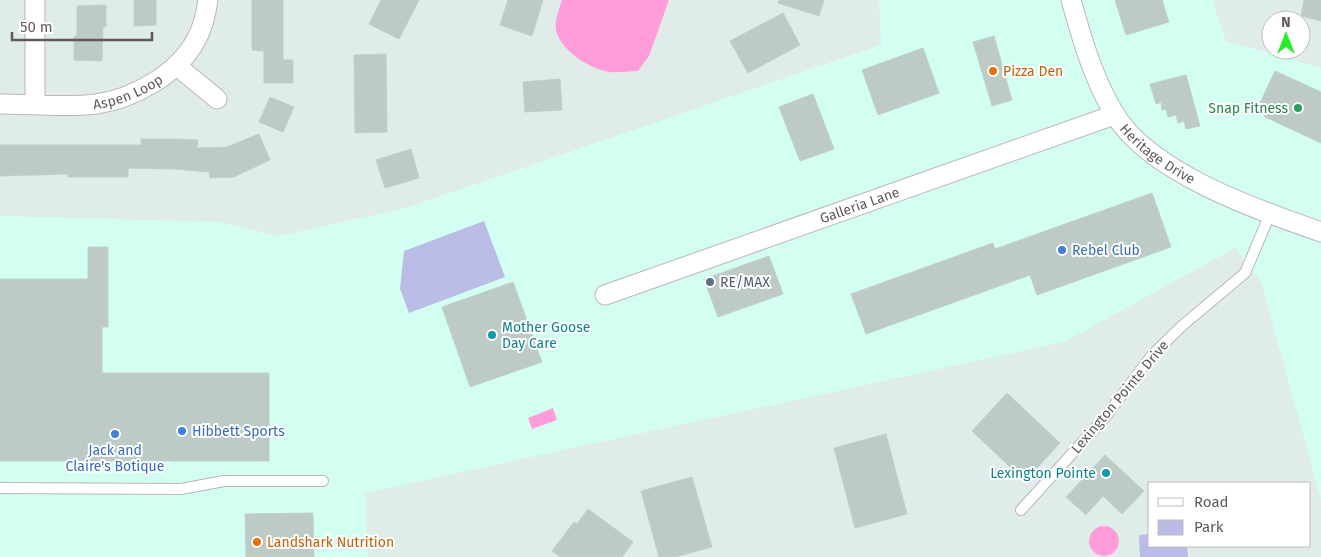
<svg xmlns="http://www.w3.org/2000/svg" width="1321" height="557" font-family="'Fira Sans',sans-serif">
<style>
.commercial{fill:#d2fff2}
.green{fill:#babce5}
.water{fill:#ff9cd9}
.building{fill:#becac5;stroke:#bed1ca}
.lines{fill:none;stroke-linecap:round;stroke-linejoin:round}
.lane-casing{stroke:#bdb5b8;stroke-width:12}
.street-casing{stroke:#bdb5b8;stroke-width:21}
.lane{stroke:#fff;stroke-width:10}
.street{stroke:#fff;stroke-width:19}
.food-dot{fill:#e8710a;stroke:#fff;stroke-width:2}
.leisure-dot{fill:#2e9e5b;stroke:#fff;stroke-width:2}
.shop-dot{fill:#3f7fe0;stroke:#fff;stroke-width:2}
.service-dot{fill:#5c6f8a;stroke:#fff;stroke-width:2}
.culture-dot{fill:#0f9aa8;stroke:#fff;stroke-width:2}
.labels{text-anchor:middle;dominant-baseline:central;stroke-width:4;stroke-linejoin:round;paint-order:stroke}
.food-label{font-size:14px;fill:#c56008;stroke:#fff;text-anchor:start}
.street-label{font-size:14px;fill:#61585d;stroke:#fff}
.leisure-label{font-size:14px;fill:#27864d;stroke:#fff;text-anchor:end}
.shop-label{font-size:14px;fill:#366cbe;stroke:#fff;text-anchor:start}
.service-label{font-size:14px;fill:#4e5e75;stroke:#fff;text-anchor:start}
.culture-label{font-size:14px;fill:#0d838f;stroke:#fff;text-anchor:start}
</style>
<rect width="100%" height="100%" fill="#dfece9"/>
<path class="commercial" d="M879 0H1212L1226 41 1321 68V499L1261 282 1235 248 1064 342 365 493 368 557H0V216L221 222 279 236 406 208 881 45Z"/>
<path class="green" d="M484 221 505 277 409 313 400 289 404 251Z
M1150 534V546H1187L1188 557H1140L1139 535Z"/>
<path class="water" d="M562 0H669L649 56 638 71C629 71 618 73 610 72 590 69 565 53 557 34 553 24 559 10 562 0Z
M553 408 557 420 532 429 528 418Z
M1089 541a15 15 0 1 1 30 0a15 15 0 1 1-30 0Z"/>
<path class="building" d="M134 0H156V25L134 26Z
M252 0H283V60H293V83H264V51L252 50Z
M381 0H419L399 39 369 24Z
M508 0H543L532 36 500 25Z
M779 0H824L819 16 778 3Z
M1115 0H1162L1169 22 1126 35Z
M1304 0H1321V21L1301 16Z
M106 5V27H103L102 61 74 60V36H77V6Z
M783 13 800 45 748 73 730 41Z
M994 36 1012 100 992 106 973 42Z
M923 48 939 93 878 115 862 70Z
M386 54 387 132 355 133 354 55Z
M1275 71 1321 92V143L1265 117 1260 103Z
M1186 75 1200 126 1186 129 1184 121 1178 123 1176 115 1168 117 1166 109 1162 110 1161 102 1156 104 1150 84Z
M560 79 562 110 525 112 523 82Z
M813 94 834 149 800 161 779 107Z
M270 97 294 107 283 132 259 122Z
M259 134 270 160 234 177 210 178 209 172 173 169 128 168V177H68V174L0 176V145H141V139H175L198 140 197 148 227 147Z
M411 149 419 178 385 188 376 160Z
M1152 193 1171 247 1037 295 1030 275 866 334 851 294 993 243 995 249Z
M88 247H108V327H102V373H269V461H0V279H88Z
M769 256 783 294 718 317 704 279Z
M513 282 542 362 470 387 442 307Z
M1007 393 1060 443 1025 481 972 431Z
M886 434 907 514 855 528 834 448Z
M1105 455 1144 491 1122 514 1103 496 1086 515 1066 497Z
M692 477 712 547 675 557H659L641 491Z
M588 509 633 542 622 557H560L552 551 574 522 577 524Z
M313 513 314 557H246L245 514Z"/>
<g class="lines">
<defs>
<path id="lane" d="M0 488 181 489 224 481H323
M1021 510 1106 416 1152 355 1183 325 1245 273 1270 214"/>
<g id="street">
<path id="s1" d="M1071 0C1082 39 1093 78 1114 113 1149 173 1258 210 1321 232"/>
<path d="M177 66 217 99"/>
<path id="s2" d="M0 104C31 104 65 108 96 104 133 99 178 74 196 40 203 28 206 14 208 0"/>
<path d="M35 104V0"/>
<path id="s3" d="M605 295 1114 115"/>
</g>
</defs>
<use href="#lane" class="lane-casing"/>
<use href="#street" class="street-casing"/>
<use href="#lane" class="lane"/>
<use href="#street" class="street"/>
</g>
<g class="food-dot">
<circle cx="993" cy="71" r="5"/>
<circle cx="257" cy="542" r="5"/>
</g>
<circle class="leisure-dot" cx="1298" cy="108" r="5"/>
<g class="shop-dot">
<circle cx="1062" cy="250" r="5"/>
<circle cx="182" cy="431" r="5"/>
<circle cx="115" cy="434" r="5"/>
</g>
<circle class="service-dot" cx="710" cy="282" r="5"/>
<g class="culture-dot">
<circle cx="492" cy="335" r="5"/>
<circle cx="1106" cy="473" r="5"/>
</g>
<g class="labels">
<g class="food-label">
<text x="1003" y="71">Pizza Den</text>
<text x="267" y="542">Landshark Nutrition</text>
</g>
<g class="street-label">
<text stroke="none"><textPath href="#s2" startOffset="130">Aspen Loop</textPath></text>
<text stroke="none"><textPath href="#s1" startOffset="182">Heritage Drive</textPath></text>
<text stroke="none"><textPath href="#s3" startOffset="270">Galleria Lane</textPath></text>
<text transform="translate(1120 397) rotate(-50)">Lexington Pointe Drive</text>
</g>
<g class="leisure-label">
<text x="1288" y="108">Snap Fitness</text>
</g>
<g class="shop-label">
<text x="1072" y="250">Rebel Club</text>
<text x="192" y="431">Hibbett Sports</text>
<text x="115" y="450" text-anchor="middle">Jack and<tspan x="115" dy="16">Claire's Botique</tspan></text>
</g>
<g class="service-label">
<text x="720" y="282">RE/MAX</text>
</g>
<g class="culture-label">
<text x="502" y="327">Mother Goose<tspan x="502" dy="16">Day Care</tspan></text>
<text x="1096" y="473" text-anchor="end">Lexington Pointe</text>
</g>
</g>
<rect x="1148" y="482" width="162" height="65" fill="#ffffff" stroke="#c0bcbe"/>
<rect x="1158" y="498" width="25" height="8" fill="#ffffff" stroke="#c0bcbe"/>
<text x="1194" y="507" font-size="15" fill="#61585d">Road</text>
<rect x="1158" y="520" width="25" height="15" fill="#babce5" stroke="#c0bcbe"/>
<text x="1194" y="532" font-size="15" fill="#61585d">Park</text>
<g transform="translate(1286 35)"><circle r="24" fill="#ffffff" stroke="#c0bcbe"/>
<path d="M0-4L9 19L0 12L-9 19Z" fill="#23ee29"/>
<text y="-8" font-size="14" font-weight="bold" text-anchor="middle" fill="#61585d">N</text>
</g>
<path d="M12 32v8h140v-8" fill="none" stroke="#61585d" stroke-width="2.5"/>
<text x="20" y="32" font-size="15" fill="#61585d" stroke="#ffffff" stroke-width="4" paint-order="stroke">50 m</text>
</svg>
